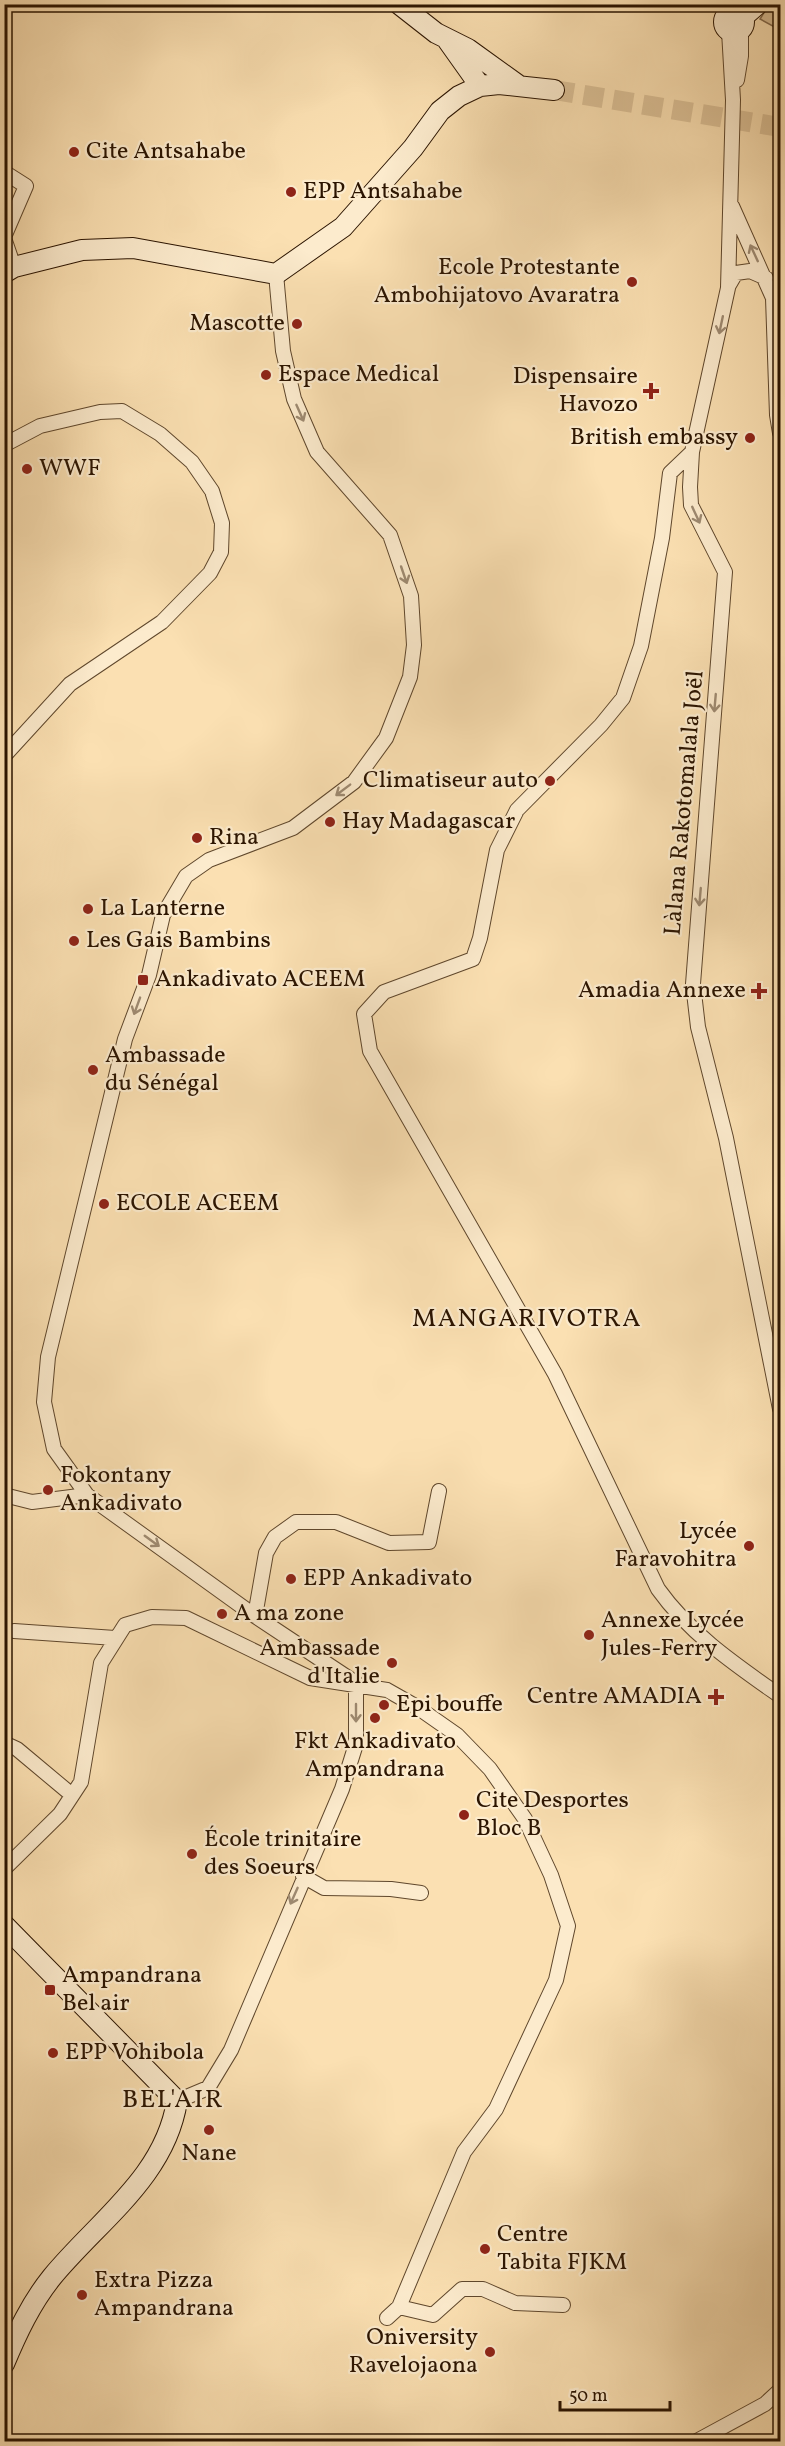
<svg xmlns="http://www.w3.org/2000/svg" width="785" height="2446" font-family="Vollkorn,serif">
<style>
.green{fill:#d8bd94;stroke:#82684a;stroke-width:1.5}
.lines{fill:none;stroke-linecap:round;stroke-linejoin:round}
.secondary-tunnel{stroke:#dcc197;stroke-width:20;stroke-dasharray:20 10;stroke-linecap:butt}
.street-casing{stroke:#5f472c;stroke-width:16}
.secondary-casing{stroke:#2b1400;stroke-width:22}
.street{stroke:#fcebcd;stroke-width:14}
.secondary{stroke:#fcebcd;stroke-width:20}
.oneway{stroke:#9e8a71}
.poi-dot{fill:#8f2418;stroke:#fcebcd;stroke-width:2}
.labels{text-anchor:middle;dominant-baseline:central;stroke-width:4.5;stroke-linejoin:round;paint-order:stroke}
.poi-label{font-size:24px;fill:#2b1400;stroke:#fcebcd;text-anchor:start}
.street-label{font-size:24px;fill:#2b1400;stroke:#fcebcd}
.neighbourhood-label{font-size:26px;letter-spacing:1.5px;fill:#2b1400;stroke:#fcebcd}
</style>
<rect width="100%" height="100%" fill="#fbe0b2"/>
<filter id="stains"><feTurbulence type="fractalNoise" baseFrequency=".00333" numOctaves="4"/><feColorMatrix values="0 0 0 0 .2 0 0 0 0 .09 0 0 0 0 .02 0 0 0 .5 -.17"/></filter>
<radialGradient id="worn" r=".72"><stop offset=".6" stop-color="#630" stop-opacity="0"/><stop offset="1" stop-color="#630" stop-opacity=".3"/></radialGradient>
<path class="green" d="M769 5H780V30L760 19Z"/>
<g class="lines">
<path class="secondary-tunnel" d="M554 90 780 127"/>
<defs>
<path id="street" d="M729 31 733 100 728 288 692 452 690 487 691 505 725 572 693 984 698 1027 726 1138 780 1409
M737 80 741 56V29
M4 172 26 186 4 237
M732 206 773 298 777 415 780 433
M4 238 14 267
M729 285 736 273 750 271 766 278
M4 445 40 426 100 412 122 411 160 434 192 462 212 491 222 523 221 552 210 573 162 622 70 684 4 756
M692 452 670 473 662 538 641 646 623 698 601 725 517 810 497 850 480 938 473 959 384 992 364 1014 370 1051 555 1374 658 1589C690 1634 736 1665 780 1696
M4 1495 32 1502 87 1495
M255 1616 266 1553 275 1537 296 1522H336L389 1543 429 1542 439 1491
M14 1631 115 1638
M4 1743 17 1749 72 1795
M4 1869 60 1814 81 1782 101 1663 125 1625 152 1617 186 1618 310 1678 387 1690 417 1707 457 1735 490 1769 525 1819 551 1875 568 1926 556 1980 496 2109 464 2152 399 2307 387 2318
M303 1876 324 1888 391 1889 421 1893
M177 2101 208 2088 231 2050 342 1789 356 1744V1683L255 1616 87 1495 54 1449 44 1402 48 1357 125 1039 149 975 163 915 186 876 209 860 293 828 354 782 386 738 410 677 414 645 411 596 390 535 317 452 294 399 283 351 276 274
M399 2307 433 2315 462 2289H483L515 2303 563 2305
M695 2442 765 2404 780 2390"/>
<path id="secondary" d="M399 4 436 33 468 49 518 85
M724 22a10 10 0 1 1 20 0a10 10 0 1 1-20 0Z
M743 17 758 4
M448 41 480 86
M4 273 14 267 82 250 133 248 276 274 343 227 413 148 440 111 459 96 480 86 499 84 554 90
M4 1925 177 2101C165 2177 98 2221 52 2277 31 2303 17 2333 4 2364"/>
</defs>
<use href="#street" class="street-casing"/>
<use href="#secondary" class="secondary-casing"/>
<use href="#street" class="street"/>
<use href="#secondary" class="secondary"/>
</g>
<defs><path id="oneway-shaft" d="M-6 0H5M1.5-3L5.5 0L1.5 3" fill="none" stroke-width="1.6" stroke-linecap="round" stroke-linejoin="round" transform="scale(1.5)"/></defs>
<g class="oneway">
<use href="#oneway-shaft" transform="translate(754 253) rotate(-115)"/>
<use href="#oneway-shaft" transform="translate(721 325) rotate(102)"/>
<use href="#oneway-shaft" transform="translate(300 413) rotate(66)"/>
<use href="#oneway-shaft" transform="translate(696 515) rotate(65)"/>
<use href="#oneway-shaft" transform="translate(404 575) rotate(71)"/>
<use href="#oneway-shaft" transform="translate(715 703) rotate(95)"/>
<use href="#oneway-shaft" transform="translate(343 790) rotate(143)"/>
<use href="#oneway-shaft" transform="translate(700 897) rotate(95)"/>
<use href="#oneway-shaft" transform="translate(137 1006) rotate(110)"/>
<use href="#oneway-shaft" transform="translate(152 1541) rotate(36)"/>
<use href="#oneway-shaft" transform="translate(356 1713) rotate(90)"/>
<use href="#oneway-shaft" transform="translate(294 1896) rotate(114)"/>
</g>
<g class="poi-dot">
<circle cx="74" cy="152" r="6"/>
<circle cx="291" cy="192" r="6"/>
<circle cx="632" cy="282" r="6"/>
<circle cx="297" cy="324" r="6"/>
<circle cx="266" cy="375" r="6"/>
<path d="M648 382h6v6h6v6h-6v6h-6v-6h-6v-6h6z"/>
<circle cx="750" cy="438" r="6"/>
<circle cx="27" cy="469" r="6"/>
<circle cx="550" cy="781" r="6"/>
<circle cx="330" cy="822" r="6"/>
<circle cx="197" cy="838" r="6"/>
<circle cx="88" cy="909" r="6"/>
<circle cx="74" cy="941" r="6"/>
<rect x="137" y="974" width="12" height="12" rx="3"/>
<path d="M756 982h6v6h6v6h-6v6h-6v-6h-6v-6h6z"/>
<circle cx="93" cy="1070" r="6"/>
<circle cx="104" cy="1204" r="6"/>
<circle cx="48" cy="1490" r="6"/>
<circle cx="749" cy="1546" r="6"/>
<circle cx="291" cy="1579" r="6"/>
<circle cx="222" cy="1614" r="6"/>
<circle cx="589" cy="1635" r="6"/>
<circle cx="392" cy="1663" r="6"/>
<path d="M713 1688h6v6h6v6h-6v6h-6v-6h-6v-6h6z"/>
<circle cx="384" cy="1705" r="6"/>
<circle cx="375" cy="1718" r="6"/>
<circle cx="464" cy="1815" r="6"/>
<circle cx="192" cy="1854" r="6"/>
<rect x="44" y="1984" width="12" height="12" rx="3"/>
<circle cx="53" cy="2053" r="6"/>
<circle cx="209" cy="2130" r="6"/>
<circle cx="485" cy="2249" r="6"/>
<circle cx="82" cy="2295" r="6"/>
<circle cx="490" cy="2352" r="6"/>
</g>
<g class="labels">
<g class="poi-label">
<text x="86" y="152">Cite Antsahabe</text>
<text x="303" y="192">EPP Antsahabe</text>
<text x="620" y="268" text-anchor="end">Ecole Protestante<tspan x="620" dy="28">Ambohijatovo Avaratra</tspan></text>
<text x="285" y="324" text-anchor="end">Mascotte</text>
<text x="278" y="375">Espace Medical</text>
<text x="638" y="377" text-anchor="end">Dispensaire<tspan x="638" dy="28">Havozo</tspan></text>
<text x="738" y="438" text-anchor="end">British embassy</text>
<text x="39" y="469">WWF</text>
<text x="538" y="781" text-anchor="end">Climatiseur auto</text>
<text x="342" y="822">Hay Madagascar</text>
<text x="209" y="838">Rina</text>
<text x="100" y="909">La Lanterne</text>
<text x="86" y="941">Les Gais Bambins</text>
<text x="155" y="980">Ankadivato ACEEM</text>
<text x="746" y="991" text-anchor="end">Amadia Annexe</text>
<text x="105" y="1056">Ambassade<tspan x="105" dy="28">du Sénégal</tspan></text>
<text x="116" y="1204">ECOLE ACEEM</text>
<text x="60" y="1476">Fokontany<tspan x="60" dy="28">Ankadivato</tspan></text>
<text x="737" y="1532" text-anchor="end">Lycée<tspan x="737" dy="28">Faravohitra</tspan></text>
<text x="303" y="1579">EPP Ankadivato</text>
<text x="234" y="1614">A ma zone</text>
<text x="601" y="1621">Annexe Lycée<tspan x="601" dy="28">Jules-Ferry</tspan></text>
<text x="380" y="1649" text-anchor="end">Ambassade<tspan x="380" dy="28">d'Italie</tspan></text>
<text x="702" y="1697" text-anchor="end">Centre AMADIA</text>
<text x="396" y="1705">Epi bouffe</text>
<text x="375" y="1742" text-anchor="middle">Fkt Ankadivato<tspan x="375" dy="28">Ampandrana</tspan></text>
<text x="476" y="1801">Cite Desportes<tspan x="476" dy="28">Bloc B</tspan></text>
<text x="204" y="1840">École trinitaire<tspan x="204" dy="28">des Soeurs</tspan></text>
<text x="62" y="1976">Ampandrana<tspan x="62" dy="28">Bel air</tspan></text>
<text x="65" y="2053">EPP Vohibola</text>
<text x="209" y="2154" text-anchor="middle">Nane</text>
<text x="497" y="2235">Centre<tspan x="497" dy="28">Tabita FJKM</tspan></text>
<text x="94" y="2281">Extra Pizza<tspan x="94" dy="28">Ampandrana</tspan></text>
<text x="478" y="2338" text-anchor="end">Oniversity<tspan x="478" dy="28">Ravelojaona</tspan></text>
</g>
<g class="street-label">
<text transform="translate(685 803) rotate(-85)">Làlana Rakotomalala Joël</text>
</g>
<g class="neighbourhood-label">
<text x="527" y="1319">MANGARIVOTRA</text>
<text x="173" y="2100">BEL'AIR</text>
</g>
</g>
<rect width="785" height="2446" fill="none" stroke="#fbe0b2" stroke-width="24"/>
<rect x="6" y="6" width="773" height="2434" fill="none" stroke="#2b1400" stroke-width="3"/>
<rect x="12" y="12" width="761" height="2422" fill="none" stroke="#2b1400" stroke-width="1.5"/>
<path d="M560 2401v9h110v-9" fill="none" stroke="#2b1400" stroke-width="3"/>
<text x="569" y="2401" font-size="18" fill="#2b1400" stroke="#fcebcd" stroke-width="4.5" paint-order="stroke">50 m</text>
<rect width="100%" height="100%" filter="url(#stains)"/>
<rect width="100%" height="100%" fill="url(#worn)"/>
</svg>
